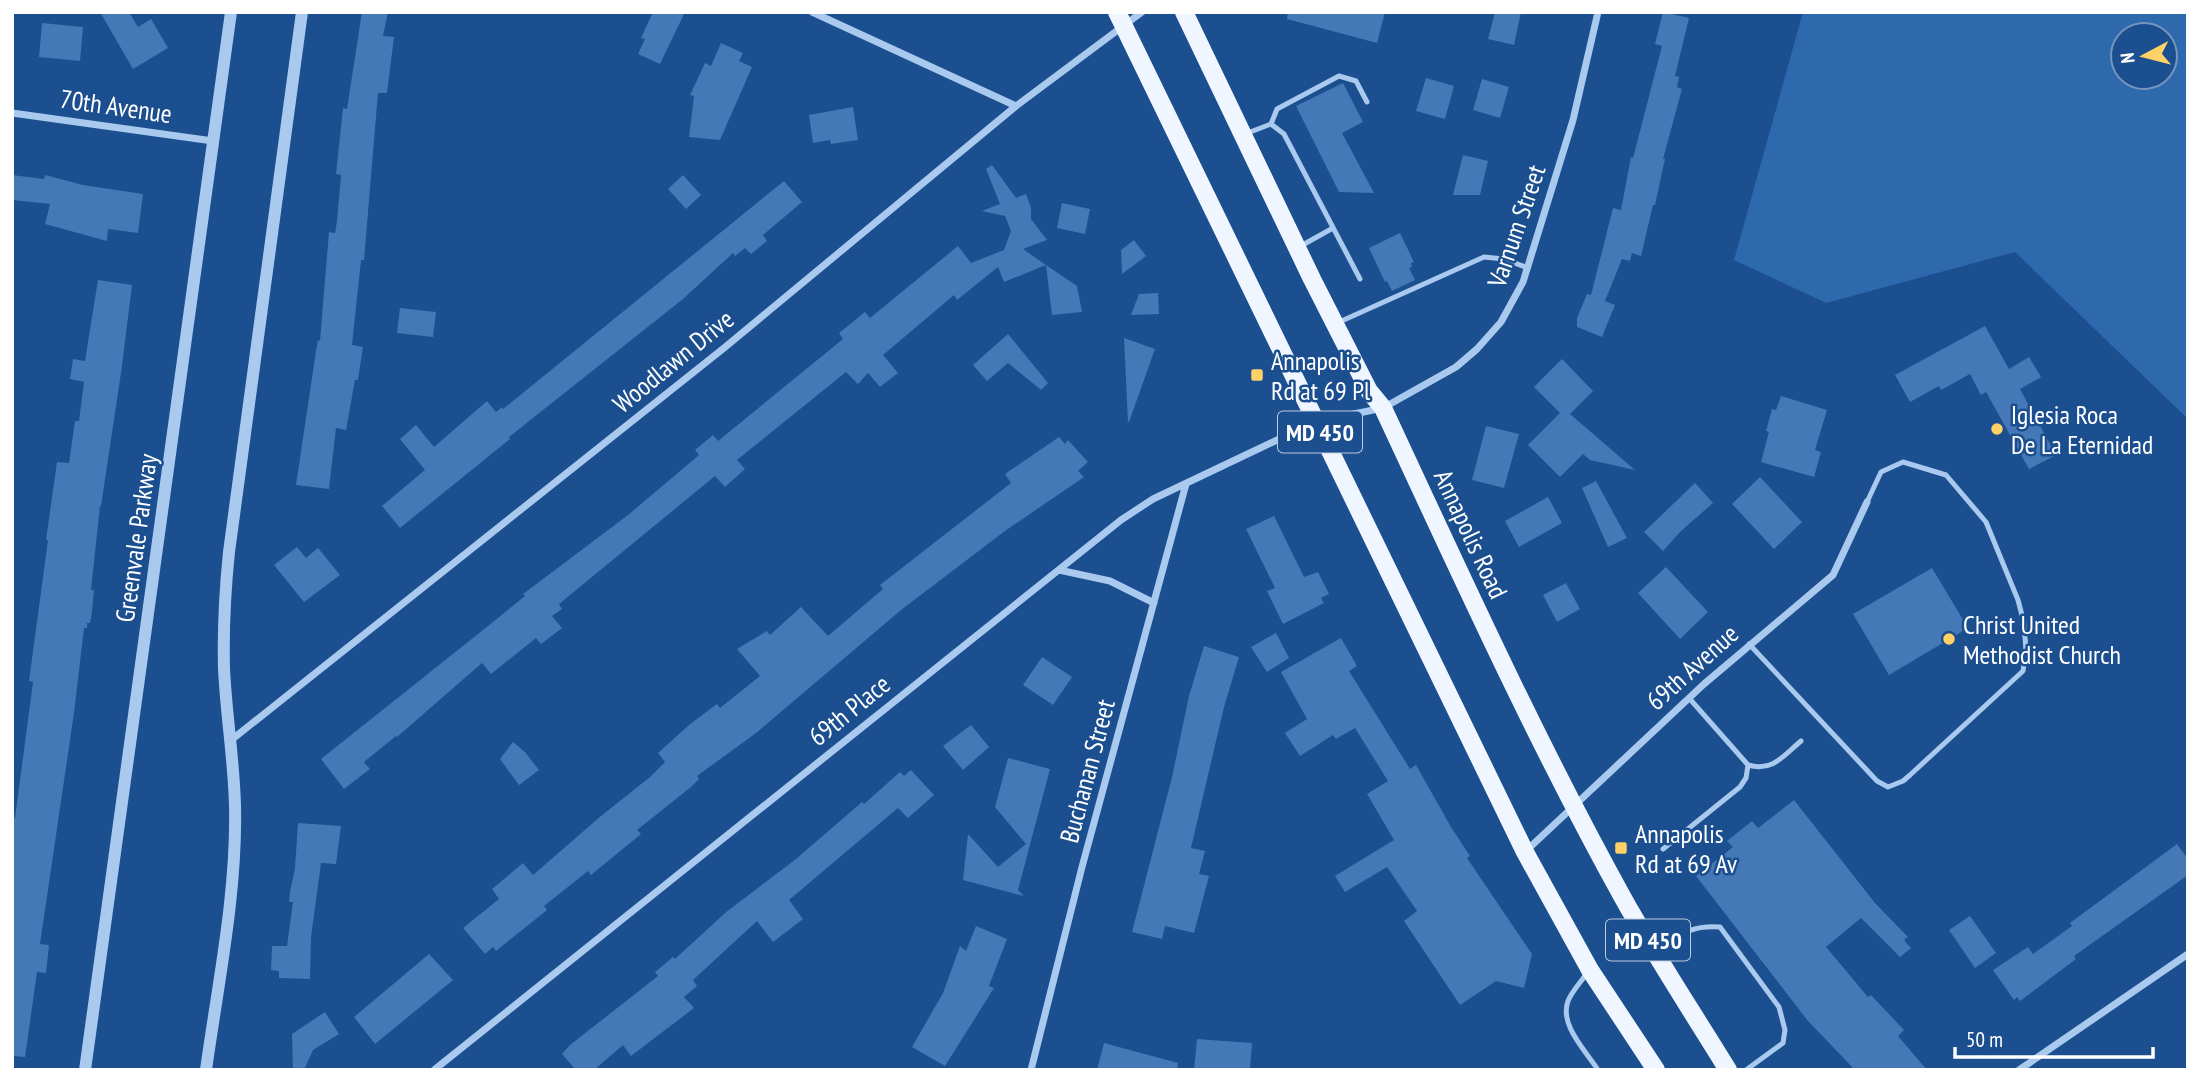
<svg xmlns="http://www.w3.org/2000/svg" width="2200" height="1082" font-family="'PT Sans Narrow',sans-serif">
<style>
.green{fill:#2e69ad;fill-rule:evenodd}
.building{fill:#4478b7}
.lines{fill:none;stroke-linecap:round;stroke-linejoin:round}
.service{stroke:#a9c9ee;stroke-width:5}
.minor{stroke:#a9c9ee;stroke-width:7}
.tertiary{stroke:#a9c9ee;stroke-width:12}
.primary{stroke:#f0f6ff;stroke-width:18}
.poi-dot{fill:#ffd166;stroke:#1b4f8f;stroke-width:2.5}
.labels{text-anchor:middle;dominant-baseline:central;stroke-width:5;stroke-linejoin:round;paint-order:stroke}
.shield{fill:#1b4f8f;stroke:#bbcadd;stroke-width:2}
.shield-label{font-size:24px;font-weight:bold;fill:#fff}
.street-label{font-size:26px;fill:#fff;stroke:#1b4f8f}
.poi-label{font-size:26px;fill:#fff;stroke:#1b4f8f;text-anchor:start}
</style>
<rect width="100%" height="100%" fill="#1b4f8f"/>
<path class="green" d="M1803 12H2188V419L2015 252 1826 303 1734 260ZM2123 35H2165V77H2123Z"/>
<path class="building" d="M100 12H129L138 27 151 19 168 48 133 69Z
M362 12H388L383 36 394 37 387 93H378L364 260H361L352 345 363 347 358 380H355L346 430 336 428 329 489 296 485 316 351 318 340 320 341 329 232 335 233 337 221 341 175 336 174 343 108 347 109Z
M653 12H685L660 64 638 54 645 39 641 38Z
M1288 12H1385L1377 43 1287 19Z
M1495 12H1521L1514 45 1488 39Z
M1663 12 1689 18 1675 76 1679 77 1677 87 1682 89 1663 159H1665L1655 205H1653L1641 256 1632 253 1630 261 1622 259 1605 301 1615 305 1602 337 1577 327V318L1587 294 1591 295 1613 208 1621 210 1631 157 1633 158 1662 46 1655 44Z
M42 23 83 27 80 61 39 57Z
M721 43 743 53 739 61 752 67 720 140 689 137 694 96 690 95 705 63 711 66Z
M1426 78 1454 86 1445 119 1416 111Z
M1482 79 1509 87 1500 118 1473 110Z
M1343 83 1363 122 1342 133 1374 193 1339 192 1296 106Z
M853 107 858 140 831 144 830 140 813 143 809 115Z
M1463 155 1488 161 1480 195H1453Z
M992 165 1016 198 1026 194 1031 208V219L1047 240 1023 249 1046 265 1004 282 998 267 957 300 954 295 883 355 898 373 880 387 868 373 858 384 846 372 737 460 745 469 725 487 715 476 559 604 562 609 552 616 562 628 541 644 536 638 491 674 482 663 397 737 396 736 364 762 370 769 344 789 321 759 493 622 525 596 523 594 628 515 699 455 695 450 713 435 718 441 843 339 839 333 865 312 870 318 958 246 971 263 1004 250 1011 231 1005 216 982 211 1000 204 986 169Z
M12 175 44 179 45 175 83 185 143 194 138 233 108 229 107 241 45 224 50 204 12 200Z
M683 175 701 195 686 209 668 189Z
M784 181 802 202 763 235 767 241 751 254 745 248 735 256 733 253 683 299 509 437 510 439 400 528 382 506 425 470 400 439 416 425 434 447 487 401 496 412 502 407 503 409Z
M1062 203 1090 209 1085 234 1057 228Z
M1400 233 1414 262 1411 263 1412 267 1409 268 1415 280 1392 291 1387 281 1385 282 1369 248Z
M1134 240 1146 256 1122 274 1121 250Z
M1046 265 1077 286 1082 312 1052 315Z
M98 280 132 285 122 366 101 506H100L91 590H94L92 611 90 623H87V628H84L74 713 40 944 49 945 46 973 37 972 25 1057 12 1056V818H15L33 682 29 681 48 540H46L57 462 69 463 75 421H79L84 382 70 379 73 359 85 361Z
M1158 293 1159 314 1131 315 1139 294Z
M400 308 436 312 433 337 397 333Z
M1985 326 2009 369 2029 357 2041 377 2020 389 2056 455 2029 469 1986 392 1981 395 1970 374 1941 390 1939 386 1910 402 1895 375Z
M1008 334 1048 383 1041 390 1008 363 987 381 973 365Z
M1124 338 1155 349 1129 422H1128Z
M1562 359 1593 391 1570 414 1635 470 1590 460 1583 454 1560 477 1528 445 1560 413 1534 387Z
M1781 396 1827 410 1815 450 1821 452 1814 477 1761 462 1769 432 1766 431 1772 409 1776 410Z
M1486 426 1519 434 1504 488 1472 480Z
M1059 437 1065 444 1068 440 1088 462 1078 471 1084 477 1005 531 901 610 756 733 697 776 699 779 691 787 637 830 641 834 591 875 588 871 544 906 547 910 496 951 493 947 485 954 463 928 499 899 492 889 523 863 533 875 601 816 650 777 665 762 658 753 689 725 717 704 720 708 760 676 737 649 767 631 770 635 801 607 828 636 883 589 880 585 1011 483 1005 474Z
M1760 477 1802 522 1774 549 1732 504Z
M1596 481 1627 538 1608 547 1582 488Z
M1695 483 1713 503 1681 531 1663 551 1644 532Z
M1548 497 1562 523 1519 547 1505 521Z
M1274 516 1304 577 1318 572 1329 594 1321 598 1324 603 1283 624 1267 591 1275 588 1246 529Z
M297 547 306 558 318 548 340 575 304 602 274 565Z
M1666 567 1708 612 1680 639 1638 593Z
M1932 568 1968 628 1889 675 1853 614Z
M1566 583 1580 609 1557 622 1543 595Z
M1276 633 1289 658 1267 672 1251 647Z
M1341 638 1357 666 1349 671 1410 769 1416 765 1451 827 1470 856 1467 858 1532 954 1524 988 1496 981 1460 1005 1404 921 1417 911 1387 867 1345 892 1335 876 1394 840 1367 794 1388 781 1355 728 1336 739 1333 735 1300 756 1285 733 1307 719 1281 672Z
M1204 646 1239 657 1224 707 1191 848 1205 851 1199 874 1209 876 1194 933 1165 926 1162 939 1132 932 1172 777 1189 696Z
M1042 657 1072 677 1053 705 1023 685Z
M971 725 989 747 963 770 943 746Z
M513 742 525 752 539 770 519 785 500 759Z
M1008 758 1050 769 1018 890 1024 896 963 880 968 834 998 867 1026 844 995 807Z
M911 770 934 795 908 818 898 808 789 900 803 919 773 942 757 921 693 980 697 986 684 997 694 1008 631 1056 623 1045 594 1070H576L562 1054 570 1045 658 976 655 972 673 957 675 959 725 913 796 859 862 802 864 804 900 772 904 776Z
M1794 800 1875 903 1908 937 1904 940 1911 948 1900 957 1861 918 1826 947 1868 997 1871 995 1904 1030 1898 1036 1927 1070H1855L1808 1021 1696 876 1733 847 1727 841 1752 821 1758 828Z
M298 823 341 826 336 864 321 863 311 937 310 979 279 978V971L271 970 272 946H287L293 902H289L290 892 295 868Z
M2177 844 2188 859V875L2074 956 2076 959 2020 1001 2017 997 2014 1000 1993 970 2028 947 2033 954 2072 926 2070 923Z
M1970 916 1996 953 1975 968 1949 930Z
M976 926 1007 939 989 986 994 988 945 1066 912 1047 943 993 960 946 966 951Z
M429 954 453 980 375 1044 354 1017Z
M325 1012 339 1034 313 1050 304 1070H293L292 1034Z
M1197 1039 1252 1043 1250 1070H1194Z
M1104 1043 1178 1063 1177 1070H1097Z"/>
<g class="lines">
<path class="service" d="M1271 124 1277 109 1339 76 1356 81 1367 102
M1245 134 1271 124 1284 134 1360 279
M1299 247 1333 228
M1337 323 1484 257 1504 259 1528 268
M1749 644 1877 781 1888 787 1903 781 1910 775 2023 671 2026 651 2024 623 2018 600 1986 522 1946 475 1903 462 1881 472 1867 502
M1748 765C1773 772 1783 756 1801 741
M1663 849 1740 787 1746 778 1748 765 1689 698
M1657 951C1681 935 1689 925 1720 927L1779 1007 1785 1030 1783 1043 1746 1070
M1587 973C1581 982 1572 991 1568 1001 1559 1025 1586 1051 1598 1070"/>
<path class="minor" d="M812 12 1016 106
M12 113 213 141
M1059 570 1110 581 1154 603
M230 741 724 348 1016 106 1142 12
M1527 850 1704 684 1833 575 1867 502
M434 1070 1121 520 1153 499 1315 422 1383 408 1456 367 1477 349 1501 322 1523 282 1573 120 1598 12
M1031 1070 1082 867 1186 484
M2019 1070 2188 954"/>
<path class="tertiary" d="M85 1070 231 12
M206 1070C218 983 237 894 235 806 234 760 226 714 224 668 223 629 225 591 229 552L302 12"/>
<path class="primary" d="M1117 12 1525 852 1590 970 1656 1070
M1184 12 1312 279 1369 391 1383 408C1460 573 1535 739 1623 898 1656 957 1693 1013 1728 1070"/>
</g>
<g class="poi-dot">
<rect x="1250" y="368" width="14" height="14" rx="3.5"/>
<circle cx="1997" cy="429" r="7"/>
<circle cx="1949" cy="639" r="7"/>
<rect x="1614" y="841" width="14" height="14" rx="3.5"/>
</g>
<g class="labels">
<g class="shield">
<rect x="1278" y="411.5" width="84" height="41" rx="5"/>
<rect x="1606" y="919.5" width="84" height="41" rx="5"/>
</g>
<g class="shield-label">
<text x="1320" y="432">MD 450</text>
<text x="1648" y="940">MD 450</text>
</g>
<g class="street-label">
<text transform="translate(116 106) rotate(8)">70th Avenue</text>
<text transform="translate(1516 226) rotate(-71)">Varnum Street</text>
<text transform="translate(673 361) rotate(-39)">Woodlawn Drive</text>
<text transform="translate(1471 534) rotate(65)">Annapolis Road</text>
<text transform="translate(136 538) rotate(-82)">Greenvale Parkway</text>
<text transform="translate(1692 667) rotate(-42)">69th Avenue</text>
<text transform="translate(849 710) rotate(-39)">69th Place</text>
<text transform="translate(1087 771) rotate(-75)">Buchanan Street</text>
</g>
<g class="poi-label">
<text x="1271" y="360">Annapolis<tspan x="1271" dy="30">Rd at 69 Pl</tspan></text>
<text x="2011" y="414">Iglesia Roca<tspan x="2011" dy="30">De La Eternidad</tspan></text>
<text x="1963" y="624">Christ United<tspan x="1963" dy="30">Methodist Church</tspan></text>
<text x="1635" y="833">Annapolis<tspan x="1635" dy="30">Rd at 69 Av</tspan></text>
</g>
</g>
<rect width="2200" height="1082" fill="none" stroke="#ffffff" stroke-width="28"/>
<g transform="translate(2144 56) rotate(263)"><circle r="33" fill="#1b4f8f" stroke="#7695bc" stroke-width="2"/>
<path d="M0-5L12 26L0 18L-12 26Z" fill="#ffd166"/>
<text y="-10" font-size="19" font-weight="bold" text-anchor="middle" fill="#ffffff">N</text>
</g>
<path d="M1955 1047v10h198v-10" fill="none" stroke="#ffffff" stroke-width="3.5"/>
<text x="1966" y="1047" font-size="21" fill="#ffffff" stroke="#1b4f8f" stroke-width="5" paint-order="stroke">50 m</text>
</svg>
